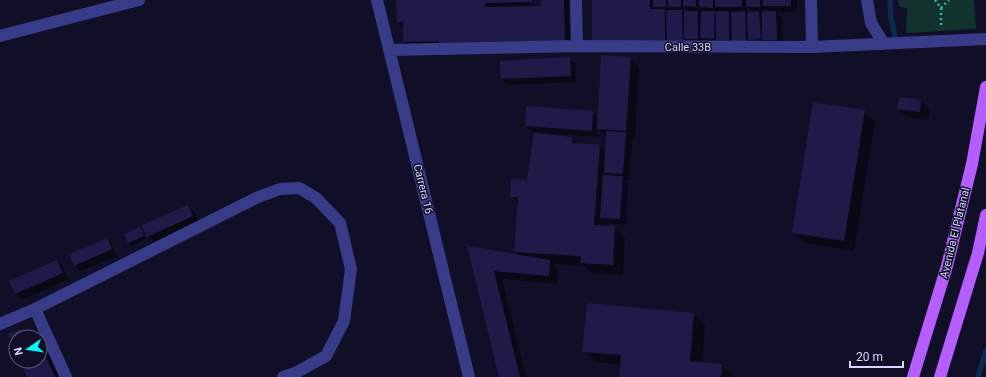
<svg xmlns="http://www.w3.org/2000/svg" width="986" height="377" font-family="Roboto,sans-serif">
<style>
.green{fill:#12322e}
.shadow{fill:#0007;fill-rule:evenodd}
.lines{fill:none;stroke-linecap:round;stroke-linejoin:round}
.stream{stroke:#0d2a4e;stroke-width:5.5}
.building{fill:#201a49}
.path{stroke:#2cbda8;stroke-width:2.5;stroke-dasharray:2 3;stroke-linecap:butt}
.minor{stroke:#383c88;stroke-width:12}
.major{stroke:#b55dff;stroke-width:12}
.labels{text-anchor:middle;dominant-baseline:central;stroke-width:3;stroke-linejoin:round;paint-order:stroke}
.street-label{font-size:11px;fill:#d7d6ff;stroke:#110f28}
</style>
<rect width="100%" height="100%" fill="#110f28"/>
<path class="green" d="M898 0H974L976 29 906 33 907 8 899 7Z"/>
<path class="shadow" d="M397 0H534L524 1V3H534V4L524 5V7H542V0H569L570 49 410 47 404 41V28L398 22Z
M593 0H797V12H776L782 18 783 46 631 49ZM683 5 690 12 685 13 681 10H683ZM748 7 753 13H748ZM765 7 770 12H765ZM759 12H763V17Z
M569 58 575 64 576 82 508 85 502 79Z
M630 58 639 67 635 139H632L629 180H625L628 183 626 225 607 223 606 222 605 227H614L625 238 623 275 592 273 585 266 553 264 558 269 557 284 502 279 526 377H500L469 248 520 256 515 251 518 203 511 196 572 138 578 145 599 146 606 153 607 138 598 128 597 137 532 132 526 126 592 112 598 118Z
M900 98 921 101 930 110 928 120 907 117 898 109Z
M864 111 875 122 854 251 804 243 793 232Z
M188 206 194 212 199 223 154 242 148 236Z
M140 228 146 239 132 246 129 243 125 234Z
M106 239 112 245 117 256 81 271 75 265Z
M57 261 63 267 69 279 22 300 16 294Z
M587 304 694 314 705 325 702 363 722 365 733 377H620L621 365 594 362 584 351Z
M20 330 28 337H16V349L10 334Z
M40 340 44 344 59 377H28L21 361H40Z"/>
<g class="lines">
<path class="stream" d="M890 0 891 17 896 43
M978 377 986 351"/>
</g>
<path class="building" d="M396 0H532V2L485 3V7H487L541 6V0H564L565 43 439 46V41L403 42V22H397Z
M592 0H650V9H665V40L592 41Z
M653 0H666V7H653Z
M668 0H681V7H668Z
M683 0H696V7L683 6Z
M699 0H713V8L699 7Z
M715 0H742V7H715Z
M746 0H760V7H746Z
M763 0H791V6H763Z
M666 10H682L683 40H667Z
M684 11H698V39H684Z
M701 11H715L714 39 700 38Z
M716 11H729V40H716Z
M745 11 746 41 732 42 731 12Z
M759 11 761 39 748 40 747 12Z
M762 11H776L777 40H762Z
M601 55 631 57 626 131 597 129Z
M570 57 571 76 501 79 500 61Z
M899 97 921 100 920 112 897 109Z
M813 102 865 110 844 241 792 233Z
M526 106 593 111 592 131 525 126Z
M606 131 626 132 623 174 604 173Z
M534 133 572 137V143L600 145 594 225 615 226 613 265 580 263 581 256 514 252 518 197H510L511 179 527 180Z
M603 175 623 176 620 219 600 218Z
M188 205 193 216 147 237 142 225Z
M140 227 144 236 128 243 124 234Z
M107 238 112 249 74 266 69 254Z
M467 246 550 260 549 276 494 271 520 377H499Z
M57 260 63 273 15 294 9 281Z
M587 303 694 313 690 361 722 364 721 377H619L621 355 582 352Z
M21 329 24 337H16V351L8 334Z
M40 344 55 377H27L20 361H40Z"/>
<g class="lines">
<path class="path" d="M935 0 941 8V27
M941 8 949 0"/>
<path class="minor" d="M377 0 469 377
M576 0 577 46
M811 0 812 47
M867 0 871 23 884 44
M0 36 139 0
M389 50 577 46 812 47 986 39
M35 309 256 198 280 189 299 188 316 198 340 223 351 269 344 321 326 356 299 371 283 377
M0 324 35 309 66 377"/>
<path class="major" d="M913 377 947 266 972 164 986 87
M940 377 978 253 986 215"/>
</g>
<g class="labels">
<g class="street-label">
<text x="688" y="47">Calle 33B</text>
<text transform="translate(423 189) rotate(76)">Carrera 16</text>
<text transform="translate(955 233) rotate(-76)">Avenida El Platanal</text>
</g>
</g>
<g transform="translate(28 349) rotate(257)"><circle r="19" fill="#110f28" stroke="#605f7e"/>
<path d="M0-3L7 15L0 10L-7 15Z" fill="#02faff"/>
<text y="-6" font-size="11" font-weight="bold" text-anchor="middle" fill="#d7d6ff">N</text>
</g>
<path d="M850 361v6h53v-6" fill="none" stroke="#d7d6ff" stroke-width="2"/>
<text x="856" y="361" font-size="12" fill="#d7d6ff" stroke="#110f28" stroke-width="3" paint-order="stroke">20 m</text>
</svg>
